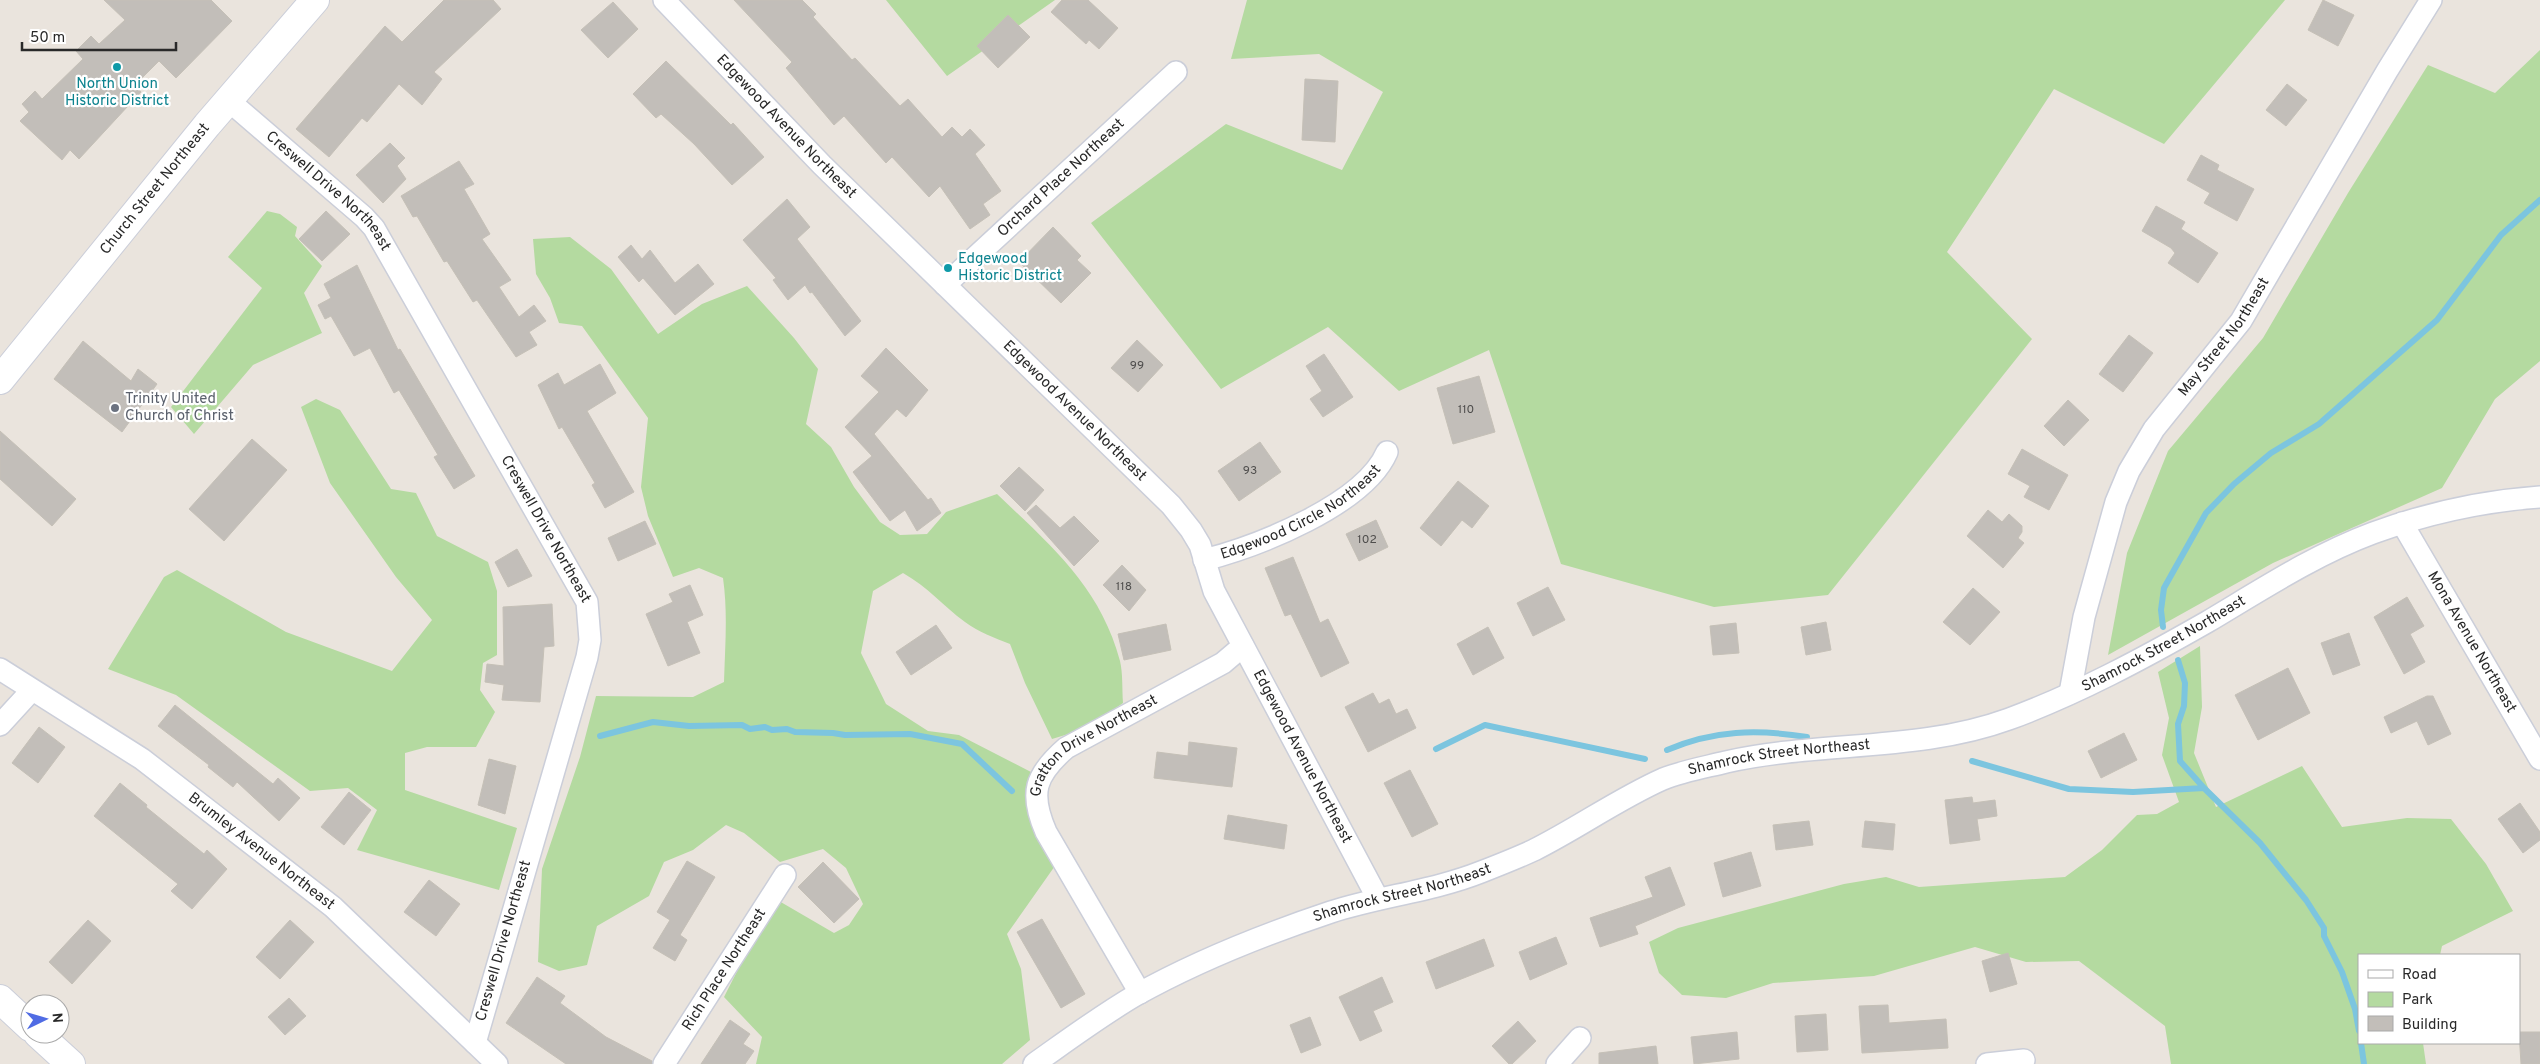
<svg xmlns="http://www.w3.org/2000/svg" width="2540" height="1064" font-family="Overpass,sans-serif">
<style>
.green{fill:#b4daa0}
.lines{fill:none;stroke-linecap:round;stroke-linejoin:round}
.stream{stroke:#7cc5df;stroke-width:6}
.building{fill:#c2beb9;stroke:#c5c0b7}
.minor-casing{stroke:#cbced9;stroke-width:24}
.secondary-casing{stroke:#cbced9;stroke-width:30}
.minor{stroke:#fff;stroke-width:21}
.secondary{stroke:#fff;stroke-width:28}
.culture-dot{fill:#0f9aa8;stroke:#fff;stroke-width:2}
.worship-dot{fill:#6b7280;stroke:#fff;stroke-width:2}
.labels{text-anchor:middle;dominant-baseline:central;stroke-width:4.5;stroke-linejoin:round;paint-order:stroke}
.number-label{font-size:12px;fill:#4f4e4d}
.culture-label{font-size:15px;fill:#0d838f;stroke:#fff}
.street-label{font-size:15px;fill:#292929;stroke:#fff}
.worship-label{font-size:15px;fill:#5b616d;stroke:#fff;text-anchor:start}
</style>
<rect width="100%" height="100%" fill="#eae4dd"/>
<path class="green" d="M886 0H1055L947 76Z
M1247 0H2285L2164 144 2054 89 1947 252 2032 339 1828 595 1714 607 1561 564 1489 350 1399 391 1328 327 1221 389 1091 223 1226 124 1342 170 1383 92 1319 54 1231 59Z
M2540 50V361L2495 399 2442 488 2273 563 2108 655 2127 553 2168 451 2263 338 2348 193 2428 65 2495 93Z
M267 211 280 214 297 227 295 236 322 266 304 293 322 333 253 365 194 434 171 407 262 288 228 257Z
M570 237 611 269 658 334 702 304 747 286 794 338 818 369 806 424 831 447 854 487 880 522 900 535 927 534 946 512 997 494C1050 545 1100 586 1120 661 1123 674 1122 689 1123 703L1088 728 1052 739 1025 683 1010 644C995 638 978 632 965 622 942 605 929 588 903 573L873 591 861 653 886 704 928 731 959 735 1031 772V815L1057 863 1007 934 1021 969 1030 1040 1002 1064H756L762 1037 724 997 763 920 779 901 834 933 849 925 863 904 846 868 823 849 780 862 744 833 726 825 693 850 664 862 649 896 597 926 587 965 559 971 538 962 542 869 580 757 596 696 693 697 724 682C725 647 728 613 723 578L699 568 673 577 648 516 641 487 648 418 582 326 559 323 550 298 536 274 533 239Z
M316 399 340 410 391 489 416 493 437 536 488 562 497 591V655L483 663 480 690 495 712 476 747H427L405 753V790L517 828 499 890 357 850 377 810 348 788 310 791 176 695 108 669 164 577 177 570 286 632 392 671 432 620 396 577 330 483 301 407Z
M2200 646 2202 707 2194 753 2216 807 2302 766 2342 827 2407 818 2451 819 2486 864 2513 911 2442 946 2440 955H2359V1043H2423L2426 1064H2171L2165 1026 2079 961 2026 962 1975 947 1874 976 1773 983 1726 998 1682 995 1659 973 1649 942 1678 928 1844 884 1886 877 1919 887 2065 877 2102 850 2137 815 2157 814 2179 802 2162 755 2169 718 2158 672Z"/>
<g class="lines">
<path class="stream" d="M2163 627 2161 610 2164 588 2206 513 2234 484 2271 453 2319 424 2437 320 2501 235 2540 200
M2178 660 2185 683 2184 706 2178 724 2180 761 2204 788
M600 736 653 722 689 726 742 725 750 729 765 727 772 730 787 729 795 732 833 733 845 735 910 734 962 744 1012 791
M1436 749 1485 725 1645 759
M1667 750C1714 730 1757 729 1807 737
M1972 761 2069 789 2133 792 2204 788 2260 843 2306 900 2324 928V936L2342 972 2355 1009 2359 1031
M2361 1043 2364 1064"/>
</g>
<path class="building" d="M104 0H211L232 21 176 78 159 61 135 85 141 92 79 159 70 150 62 160 20 121 29 112 22 104 35 91 42 99 83 59 76 51 91 36 99 44 125 20Z
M444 0H493L501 9 434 72 442 79 422 105 399 84 367 122 362 118 329 157 296 129 385 26 402 42Z
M734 0H802L816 14 813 17 852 60 855 58 900 106 908 99 942 137 952 127 962 137 970 129 985 145 975 154 1001 191 983 204 990 215 970 229 940 186 929 197 892 157 886 163 844 116 834 125 786 68 792 62Z
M1062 0H1088L1118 28 1099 49 1089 40 1086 44 1051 12Z
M2323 0 2354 15 2338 46 2308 30Z
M613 2 638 29 608 58 581 30Z
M1008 15 1030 37 998 68 977 46Z
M666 61 731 125 733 123 764 157 732 185 694 144 661 114 656 118 633 94Z
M1305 79 1338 81 1335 142 1302 140Z
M2287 84 2307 100 2286 126 2266 110Z
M390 143 405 158 397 166 406 179 383 203 356 175Z
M2201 155 2219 165 2217 170 2254 189 2237 221 2204 203 2210 193 2187 180Z
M459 161 474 184 464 189 490 234 482 239 511 280 499 287 519 317 534 305 546 321 529 332 537 345 516 357 477 300 473 302 447 261 444 262 417 216 413 217 401 196Z
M787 199 810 227 797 239 861 321 845 336 812 292 810 293 805 285 788 300 773 280 776 278 743 240Z
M2156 206 2185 222 2181 229 2218 253 2198 283 2168 263 2175 253 2171 248 2142 231Z
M326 211 350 234 322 261 299 239Z
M1053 227 1081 256 1077 260 1091 273 1061 303 1019 262Z
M631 245 642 259 650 250 675 283 698 264 714 284 675 315 643 278 639 282 618 257Z
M357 265 398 350 400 349 475 476 454 489 434 457 438 455 399 390 394 393 370 348 354 356 331 316 325 319 318 305 331 298 324 284Z
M2129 335 2153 353 2123 392 2099 374Z
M1137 340 1163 365 1138 392 1111 368Z
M83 341 131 381 138 369 157 384 122 432 54 379Z
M886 348 928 390 906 417 897 409 874 434 928 500 931 498 941 513 917 531 905 510 890 521 853 472 872 456 845 427 879 392 861 376Z
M1324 354 1353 397 1323 417 1310 399 1322 391 1306 366Z
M600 364 616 393 587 411 634 492 605 508 592 485 595 483 562 427 559 429 538 385 558 373 564 385Z
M1479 376 1495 432 1453 444 1437 388Z
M2068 400 2089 420 2064 446 2044 426Z
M0 431 76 499 52 526 0 479Z
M252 439 287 470 224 541 189 509Z
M1260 442 1281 472 1239 501 1218 471Z
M2022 449 2068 475 2049 510 2024 497 2030 486 2008 474Z
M1019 467 1044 490 1025 511 1000 486Z
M1458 481 1489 506 1472 528 1462 520 1441 546 1420 528Z
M1036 505 1060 528 1074 516 1099 541 1074 566 1027 513Z
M1988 510 2002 522 2009 514 2022 526V532L2018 538 2024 543 2003 568 1967 536Z
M1376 520 1388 547 1359 561 1346 534Z
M645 521 656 544 618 561 608 538Z
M517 549 532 576 508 587 495 562Z
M1293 557 1320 623 1328 619 1349 663 1321 677 1291 614 1285 616 1265 568Z
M1122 565 1146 590 1129 611 1103 585Z
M690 585 703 615 687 622 700 653 668 666 646 614 673 602 669 594Z
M1548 587 1565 620 1533 636 1517 603Z
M1973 588 2000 612 1970 645 1943 622Z
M2407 597 2424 626 2410 634 2425 662 2404 674 2374 617Z
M552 604 554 646 544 647 540 702 502 700 504 685 485 682 487 664 504 666 503 607Z
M1826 622 1831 650 1806 655 1801 627Z
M1736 623 1739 653 1713 655 1710 626Z
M1166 624 1171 650 1124 660 1118 634Z
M936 625 952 648 911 675 896 652Z
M1488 627 1504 658 1473 675 1457 644Z
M2349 633 2360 665 2333 675 2321 643Z
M2288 668 2310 713 2258 740 2235 695Z
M1373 693 1379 704 1389 699 1396 714 1407 709 1416 728 1368 752 1345 707Z
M2427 696H2433L2451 734 2428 745 2417 721 2391 733 2384 717Z
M175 705 273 784 278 778 300 798 279 821 237 782 233 787 208 767 209 765 158 726Z
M39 727 65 747 38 783 12 763Z
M2124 733 2137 760 2101 778 2088 751Z
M1189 742 1237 748 1232 787 1154 778 1157 752 1188 756Z
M489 759 516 766 505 814 478 805Z
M1410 770 1438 824 1412 837 1384 783Z
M120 783 147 805 146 807 204 854 207 850 227 869 192 909 171 891 178 884 94 816Z
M349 792 371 810 344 845 321 827Z
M1972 797 1973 803 1995 800 1997 816 1977 819 1980 840 1950 844 1945 800Z
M2520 803 2540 832V840L2523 853 2498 819Z
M1228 815 1287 825 1284 849 1224 839Z
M1809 821 1813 845 1776 850 1773 825Z
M1865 821 1895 824 1893 850 1862 847Z
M1751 852 1761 886 1723 897 1714 863Z
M687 861 715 877 680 935 687 940 675 961 653 948 670 920 657 912Z
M823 862 859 899 834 923 798 887Z
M1670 867 1685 905 1635 926 1638 934 1600 947 1590 918 1653 897 1645 877Z
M429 880 460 904 436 936 404 912Z
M1042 919 1085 994 1061 1008 1017 932Z
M88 920 111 941 72 984 49 962Z
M290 920 314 942 280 979 256 957Z
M1556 937 1567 964 1530 980 1519 952Z
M1484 939 1494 966 1436 989 1426 962Z
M2008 953 2017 984 1990 992 1982 961Z
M537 977 565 996 560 1003 606 1037 652 1061V1064H566L506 1023Z
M1382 977 1393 1002 1373 1011 1382 1031 1360 1041 1339 997Z
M289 998 306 1016 285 1035 268 1017Z
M1888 1005 1889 1023 1946 1019 1948 1048 1862 1053 1859 1006Z
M1826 1014 1828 1050 1797 1052 1795 1016Z
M1310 1017 1321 1045 1301 1053 1290 1025Z
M730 1020 750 1034 743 1044 754 1051 745 1064H701Z
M1518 1021 1536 1041 1512 1064H1509L1492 1046Z
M1737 1032 1739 1059 1694 1064 1691 1037Z
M2519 1032H2540V1064H2521Z
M1656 1046 1658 1064H1599V1053Z"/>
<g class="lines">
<defs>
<g id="minor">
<path id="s1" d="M664 0 822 165 1171 505 1191 530 1200 545 1214 591 1378 899"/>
<path id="s2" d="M228 100 364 217 374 228 587 602 590 640 587 657 475 1043"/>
<path id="s3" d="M945 285 1176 72"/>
<path id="s4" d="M2402 523 2540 759"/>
<path id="s5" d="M1204 560C1258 546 1364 505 1387 452"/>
<path id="s6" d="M0 669 142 759 333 907 497 1064"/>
<path id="s7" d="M2070 693 2084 617 2116 502 2129 471 2154 429 2241 321 2387 71 2431 0"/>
<path d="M0 725 32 690"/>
<path id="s8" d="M1140 993 1046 832C1029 793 1035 775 1066 748L1223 663 1243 646"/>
<path id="s9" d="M664 1064 785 875"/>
<path id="s10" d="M1034 1064C1068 1040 1100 1016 1136 995 1197 961 1265 934 1331 912 1381 896 1433 891 1481 872 1499 865 1517 858 1534 850 1578 828 1618 799 1663 779 1683 771 1706 767 1726 762 1819 741 1919 752 2009 719 2077 694 2144 658 2207 622 2261 590 2314 555 2373 533 2425 514 2484 501 2540 497"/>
<path d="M1557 1064 1580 1038"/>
<path d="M1987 1064 2024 1060"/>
</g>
<g id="secondary">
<path id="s11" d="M0 380 207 125 315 0"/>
<path d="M0 999 30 1027"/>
<path d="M38 1034 71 1064"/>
</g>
</defs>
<use href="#minor" class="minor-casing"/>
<use href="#secondary" class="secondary-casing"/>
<use href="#minor" class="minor"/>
<use href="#secondary" class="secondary"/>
</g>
<g class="culture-dot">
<circle cx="117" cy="67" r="5"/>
<circle cx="948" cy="268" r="5"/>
</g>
<circle class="worship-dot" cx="115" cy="408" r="5"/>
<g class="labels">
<g class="number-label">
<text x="1137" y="366">99</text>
<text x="1466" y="410">110</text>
<text x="1250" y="471">93</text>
<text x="1367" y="540">102</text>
<text x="1124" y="587">118</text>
</g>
<g class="culture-label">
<text x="117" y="84">North Union<tspan x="117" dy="17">Historic District</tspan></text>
<text x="958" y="259" text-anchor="start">Edgewood<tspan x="958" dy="17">Historic District</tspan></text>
</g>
<g class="street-label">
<text stroke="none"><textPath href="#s1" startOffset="176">Edgewood Avenue Northeast</textPath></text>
<text stroke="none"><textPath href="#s3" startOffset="158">Orchard Place Northeast</textPath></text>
<text stroke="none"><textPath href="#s11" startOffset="246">Church Street Northeast</textPath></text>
<text stroke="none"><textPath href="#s2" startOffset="136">Creswell Drive Northeast</textPath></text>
<text stroke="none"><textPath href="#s7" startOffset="395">May Street Northeast</textPath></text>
<text stroke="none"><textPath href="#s1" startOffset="581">Edgewood Avenue Northeast</textPath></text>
<text stroke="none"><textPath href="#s5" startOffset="109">Edgewood Circle Northeast</textPath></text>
<text stroke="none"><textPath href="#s2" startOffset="541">Creswell Drive Northeast</textPath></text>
<text stroke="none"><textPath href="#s4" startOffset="138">Mona Avenue Northeast</textPath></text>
<text stroke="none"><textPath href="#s10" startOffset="1220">Shamrock Street Northeast</textPath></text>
<text stroke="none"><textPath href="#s8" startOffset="304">Gratton Drive Northeast</textPath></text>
<text stroke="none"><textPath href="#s1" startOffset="1001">Edgewood Avenue Northeast</textPath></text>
<text stroke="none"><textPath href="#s10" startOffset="814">Shamrock Street Northeast</textPath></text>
<text stroke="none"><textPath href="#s6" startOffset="319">Brumley Avenue Northeast</textPath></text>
<text stroke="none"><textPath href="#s10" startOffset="409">Shamrock Street Northeast</textPath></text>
<text transform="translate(504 941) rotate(-74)">Creswell Drive Northeast</text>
<text stroke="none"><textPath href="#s9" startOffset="112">Rich Place Northeast</textPath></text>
</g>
<g class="worship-label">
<text x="125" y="399">Trinity United<tspan x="125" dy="17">Church of Christ</tspan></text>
</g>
</g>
<rect x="2358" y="954" width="162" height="90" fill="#ffffff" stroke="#a9a9a9"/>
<rect x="2368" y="970" width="25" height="8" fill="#ffffff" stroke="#a9a9a9"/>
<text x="2402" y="979" font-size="15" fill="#292929">Road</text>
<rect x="2368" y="992" width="25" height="15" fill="#b4daa0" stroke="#a9a9a9"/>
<text x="2402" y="1004" font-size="15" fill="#292929">Park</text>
<rect x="2368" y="1016" width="25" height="15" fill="#c2beb9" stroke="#a9a9a9"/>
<text x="2402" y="1029" font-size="15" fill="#292929">Building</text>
<g transform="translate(45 1019) rotate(85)"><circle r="24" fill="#ffffff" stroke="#a9a9a9"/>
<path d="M0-4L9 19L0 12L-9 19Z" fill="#506ce4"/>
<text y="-8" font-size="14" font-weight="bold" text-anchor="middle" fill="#292929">N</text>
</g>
<path d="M22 42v8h154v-8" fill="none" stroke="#292929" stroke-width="2.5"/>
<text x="30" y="42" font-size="15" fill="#292929" stroke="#ffffff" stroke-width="4" paint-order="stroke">50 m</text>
</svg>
